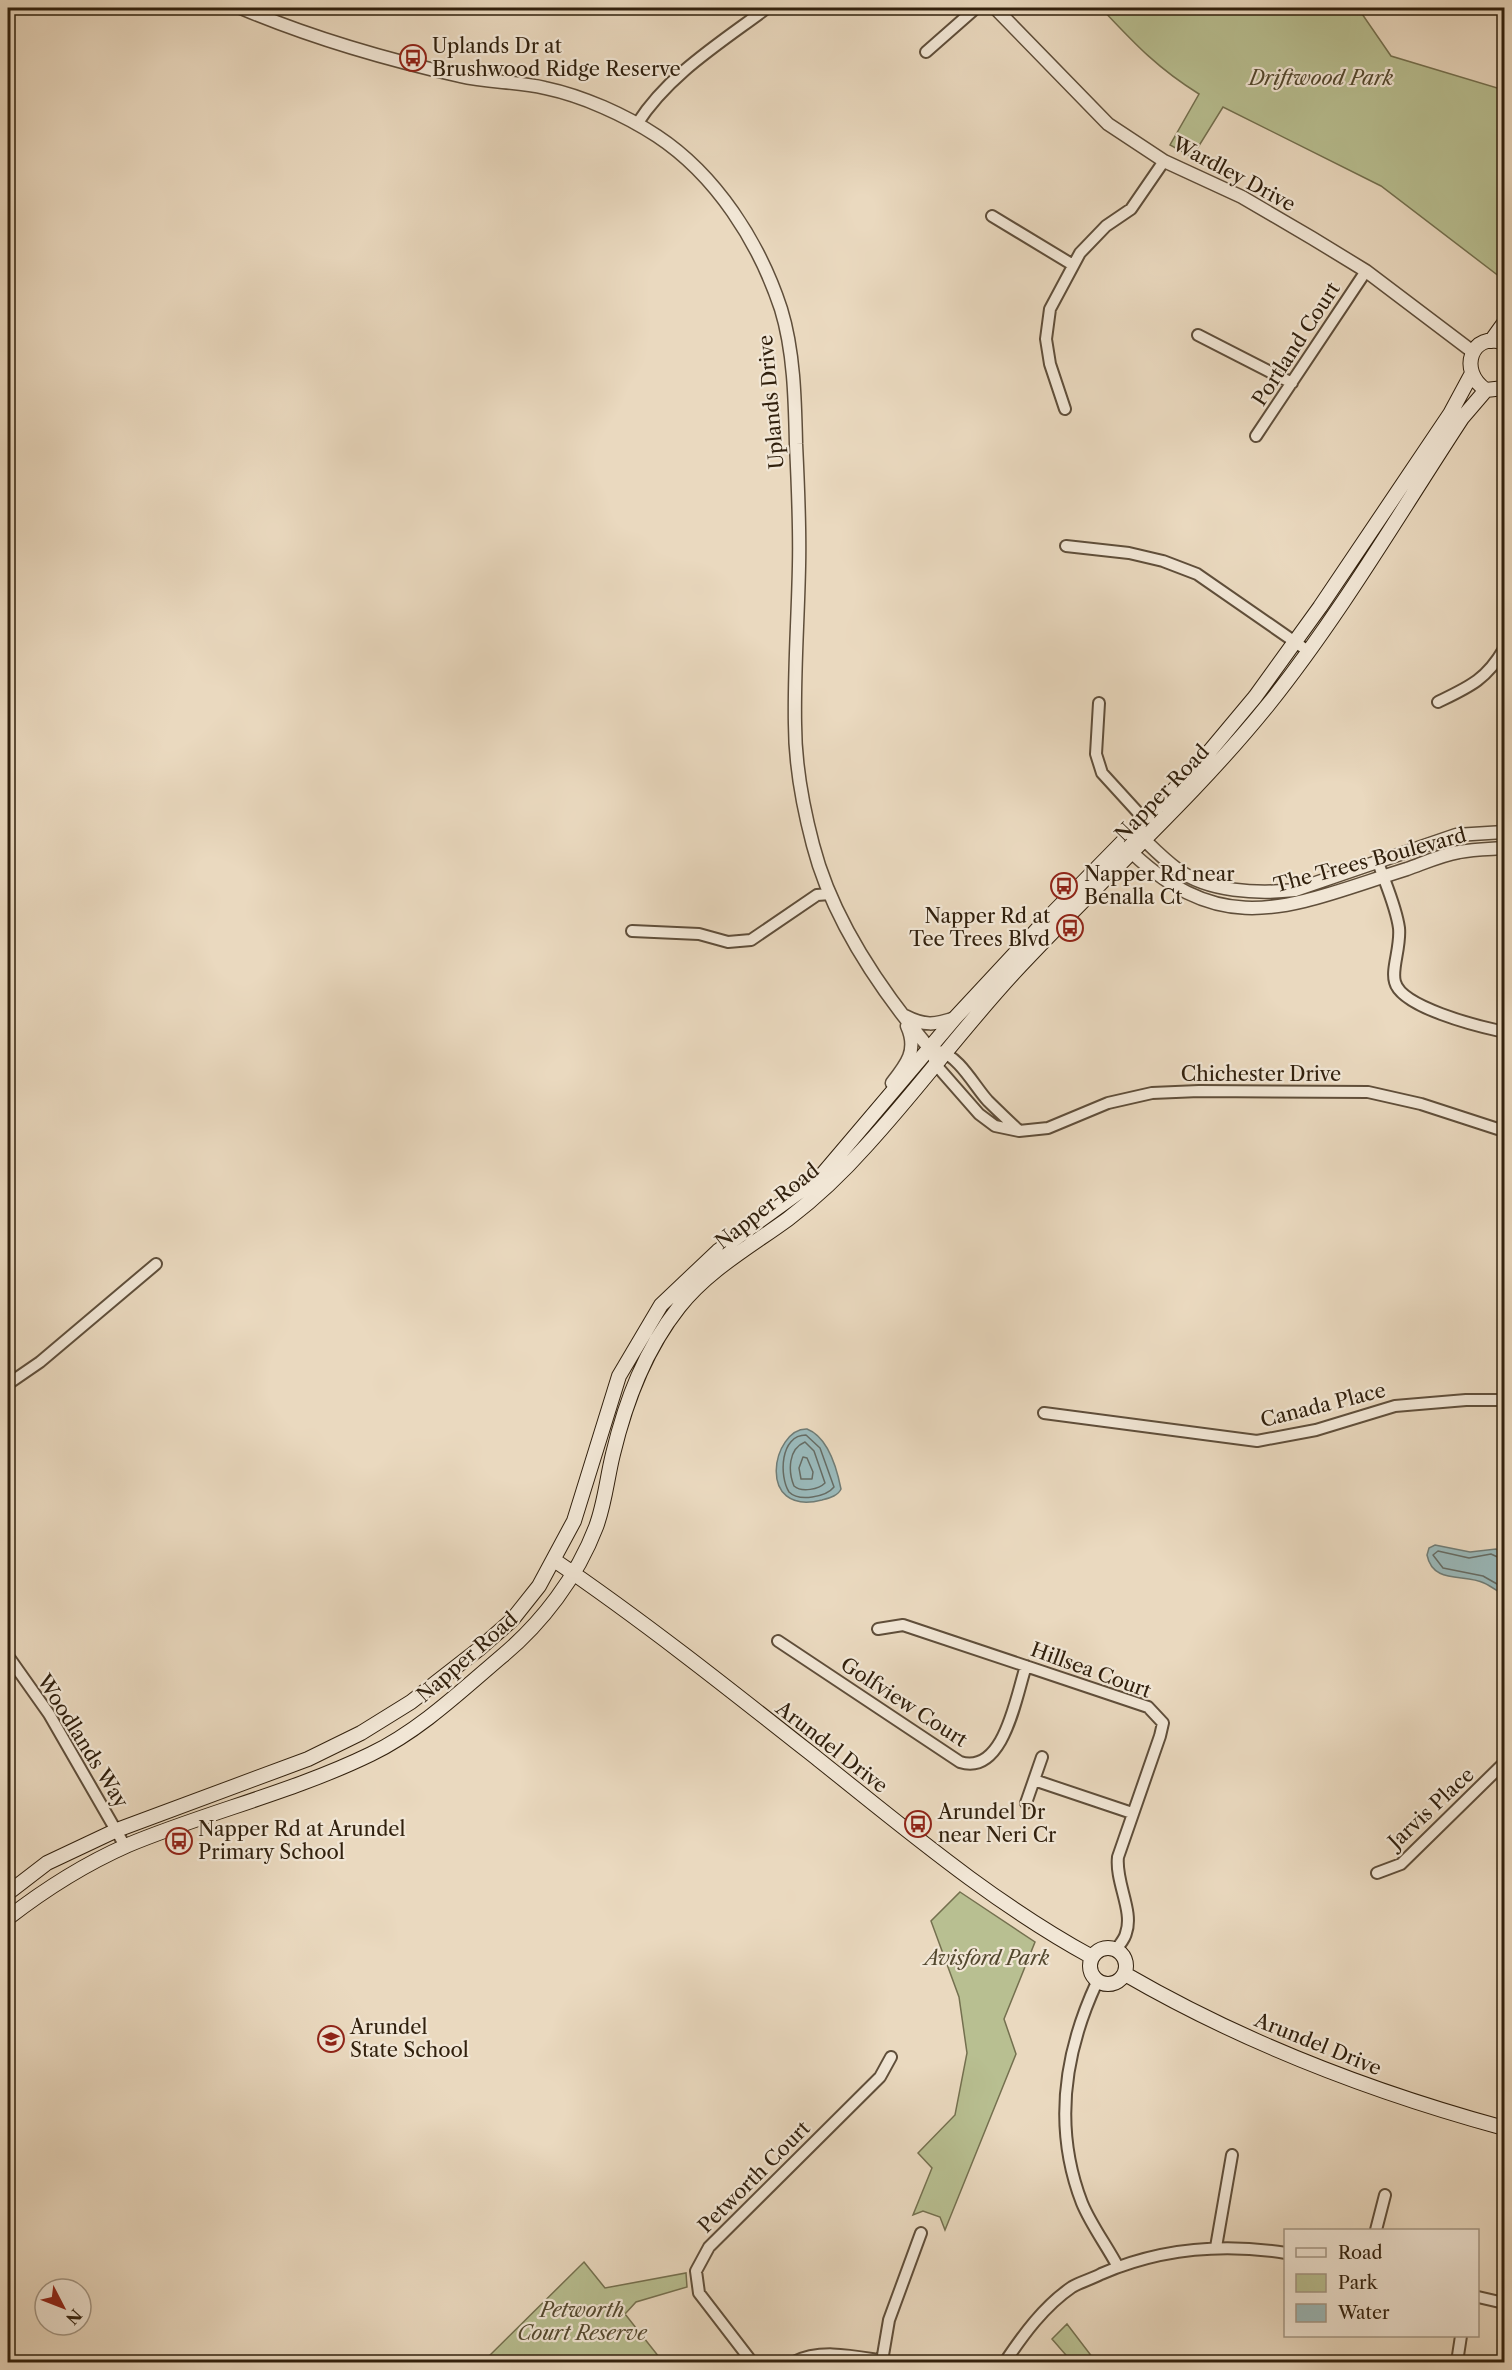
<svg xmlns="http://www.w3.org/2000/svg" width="1512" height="2370" font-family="'Libre Caslon Text',serif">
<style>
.green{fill:#b8bf91;stroke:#74704f;stroke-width:1.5}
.water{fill:#9ab9ba;stroke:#707c75;stroke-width:1.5}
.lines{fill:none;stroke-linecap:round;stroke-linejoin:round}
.shore{stroke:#666c64;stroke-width:1.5}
.minor-casing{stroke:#5f4e3a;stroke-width:14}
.tertiary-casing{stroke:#5f4e3a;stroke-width:15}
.secondary-casing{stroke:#31200d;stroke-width:16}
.minor{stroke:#f1e6d5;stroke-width:10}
.tertiary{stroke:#f1e6d5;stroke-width:12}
.secondary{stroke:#f1e6d5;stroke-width:14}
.labels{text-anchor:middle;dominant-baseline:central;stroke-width:4.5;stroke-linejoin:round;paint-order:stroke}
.poi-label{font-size:20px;fill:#31200d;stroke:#f1e6d5;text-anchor:start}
.park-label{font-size:20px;font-style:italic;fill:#53482e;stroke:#f1e6d5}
.street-label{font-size:20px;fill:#31200d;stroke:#f1e6d5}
</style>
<rect width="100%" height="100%" fill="#ead9bf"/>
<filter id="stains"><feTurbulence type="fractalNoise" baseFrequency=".00333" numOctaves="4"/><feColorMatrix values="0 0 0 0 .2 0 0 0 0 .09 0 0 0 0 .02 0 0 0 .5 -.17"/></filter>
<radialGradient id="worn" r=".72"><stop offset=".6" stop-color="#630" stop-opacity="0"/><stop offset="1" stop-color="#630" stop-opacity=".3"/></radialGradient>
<path class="green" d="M1101 8H1358L1391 56 1504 90V280L1381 186 1223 107 1192 157 1170 145 1199 94C1157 68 1134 43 1101 8Z
M960 1892 1035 1942 1004 2019 1016 2054 945 2230 940 2217 923 2211 913 2215 932 2168 918 2153 955 2115 967 2053 959 1997 931 1921Z
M584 2262 605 2288 686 2273 687 2287 636 2302 625 2314 663 2362H483Z
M1067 2324 1096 2362H1072L1052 2339Z"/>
<path class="water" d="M807 1429C828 1437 837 1469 841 1489 838 1496 829 1498 822 1500 755 1517 772 1428 807 1429Z
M1435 1545 1470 1552 1496 1549 1504 1555V1595C1497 1591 1491 1586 1484 1583 1465 1573 1433 1585 1427 1555L1429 1548Z"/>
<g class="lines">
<path class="shore" d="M806 1435 820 1448 834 1487C826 1497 799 1502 789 1492 779 1476 780 1435 806 1435Z
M805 1442 814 1451 825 1483C819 1489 802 1493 794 1486 788 1471 788 1449 805 1442Z
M803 1457 807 1458 813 1472 812 1479H801L799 1468Z
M1504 1560 1491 1554 1469 1558 1438 1551 1433 1555 1443 1568 1483 1576 1504 1588"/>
<defs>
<path id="minor" d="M926 52 976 8
M637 124C668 75 720 43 767 8
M992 216 1073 265
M1198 335 1292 383
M1065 409 1050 364 1046 339 1050 309 1080 253 1106 226 1131 209 1164 161
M1256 436 1366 271
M1066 546 1129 553 1163 561 1197 574 1308 651
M1438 702C1469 687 1486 680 1504 649
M1099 703 1096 754 1102 773 1154 830
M1378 862C1385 883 1396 906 1399 928 1401 947 1391 969 1395 982 1401 1007 1477 1026 1500 1031L1504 1027
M632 931 699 934 728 942 751 940 817 895 830 894
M930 1049 936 1065 979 1114 995 1126 1019 1131 1048 1128 1108 1103 1152 1093 1199 1091 1368 1092 1421 1104 1504 1131
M939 1051C959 1056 975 1087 988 1101 998 1111 1009 1121 1019 1131
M8 1384 40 1362 156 1264
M1044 1413 1257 1441 1316 1430 1395 1406 1466 1400H1504
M878 1629 903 1625 1148 1707 1163 1723 1160 1736 1118 1857C1115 1882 1134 1911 1126 1933 1125 1939 1119 1945 1116 1950
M778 1641 960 1762C1004 1776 1016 1696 1026 1666
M8 1656 49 1714 125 1846
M1034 1780 1132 1813
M1026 1803 1042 1757
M1377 1873 1401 1864 1504 1763
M1097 1982C1064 2053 1053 2128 1082 2203 1091 2225 1107 2246 1118 2267
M1376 2230 1385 2195
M1216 2247 1232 2155
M1478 2297 1504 2303
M882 2361 889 2320 921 2233
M752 2362 699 2293 696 2271 709 2247 880 2077 891 2057
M794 2362C823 2347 861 2358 891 2362
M1005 2362C1023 2335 1044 2306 1072 2287 1080 2282 1092 2279 1101 2274 1161 2248 1222 2243 1286 2253
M1457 2362 1461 2336"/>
<path id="tertiary" d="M241 8C312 38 384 59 460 76 488 83 517 81 545 88 583 96 625 115 657 136 716 175 759 242 781 309 794 351 795 400 796 444 798 485 800 526 799 566 798 619 794 672 795 724 795 764 803 807 813 845 832 919 882 992 930 1049
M995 8 1108 124 1164 161 1242 197 1312 238 1366 271 1473 352
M1135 831C1149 844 1162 858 1177 869 1208 892 1258 894 1295 890L1456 835 1504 832
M1125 846C1224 944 1292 905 1407 869 1424 863 1441 855 1459 852 1474 849 1490 849 1504 848
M905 1016C924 1026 935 1025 955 1018
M892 1083C907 1064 918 1050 907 1026"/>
<path id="secondary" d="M1491 341 1504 323
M1504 343C1472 330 1457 371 1486 390L1504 388
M554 1560C645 1622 733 1692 819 1760 907 1830 993 1903 1092 1957
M8 1893 47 1863 117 1830 308 1759 361 1733 411 1702 479 1649 512 1620 539 1586 574 1521 619 1376 661 1305 718 1251 821 1176 955 1018 1047 919 1199 764 1255 697 1320 607 1450 414 1471 375
M8 1918C44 1890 85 1864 128 1845 207 1812 293 1792 371 1754 419 1731 461 1691 501 1657 542 1623 577 1577 596 1527 605 1503 607 1478 613 1454 626 1400 645 1350 679 1307 708 1270 751 1246 788 1219 817 1197 843 1172 867 1145 921 1086 967 1022 1022 964 1103 877 1193 798 1268 705 1340 615 1399 514 1462 418L1486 390
M1090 1966a18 18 0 1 1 36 0a18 18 0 1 1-36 0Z
M1125 1974C1244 2043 1372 2092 1504 2128"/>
</defs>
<use href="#minor" class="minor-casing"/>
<use href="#tertiary" class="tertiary-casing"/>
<use href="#secondary" class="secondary-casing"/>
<use href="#minor" class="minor"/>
<use href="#tertiary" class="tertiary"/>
<use href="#secondary" class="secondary"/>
</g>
<defs>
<symbol id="bus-ring" viewBox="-11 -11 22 22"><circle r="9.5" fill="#f1e6d5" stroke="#8f2418" stroke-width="1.5"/><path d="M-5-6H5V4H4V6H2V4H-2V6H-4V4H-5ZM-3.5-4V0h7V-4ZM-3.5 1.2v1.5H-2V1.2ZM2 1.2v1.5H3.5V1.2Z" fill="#8f2418"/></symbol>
<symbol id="school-ring" viewBox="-11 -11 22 22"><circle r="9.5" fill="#f1e6d5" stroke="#8f2418" stroke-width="1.5"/><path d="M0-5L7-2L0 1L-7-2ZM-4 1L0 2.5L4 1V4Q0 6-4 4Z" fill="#8f2418"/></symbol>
</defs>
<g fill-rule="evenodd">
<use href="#bus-ring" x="398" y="43" width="30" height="30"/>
<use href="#bus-ring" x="1049" y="871" width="30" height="30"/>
<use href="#bus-ring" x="1055" y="913" width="30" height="30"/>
<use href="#bus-ring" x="903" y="1809" width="30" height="30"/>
<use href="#bus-ring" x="164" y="1826" width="30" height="30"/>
<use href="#school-ring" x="316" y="2024" width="30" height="30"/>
</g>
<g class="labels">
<g class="poi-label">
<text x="432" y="46">Uplands Dr at<tspan x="432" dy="23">Brushwood Ridge Reserve</tspan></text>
<text x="1084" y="874">Napper Rd near<tspan x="1084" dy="23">Benalla Ct</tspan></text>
<text x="1050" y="916" text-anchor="end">Napper Rd at<tspan x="1050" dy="23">Tee Trees Blvd</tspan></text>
<text x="938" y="1812">Arundel Dr<tspan x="938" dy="23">near Neri Cr</tspan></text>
<text x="198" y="1829">Napper Rd at Arundel<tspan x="198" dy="23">Primary School</tspan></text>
<text x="350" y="2027">Arundel<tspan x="350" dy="23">State School</tspan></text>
</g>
<g class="park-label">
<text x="1321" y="78">Driftwood Park</text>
<text x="987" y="1958">Avisford Park</text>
<text x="582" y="2310">Petworth<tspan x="582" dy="23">Court Reserve</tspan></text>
</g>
<g class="street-label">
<text transform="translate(1234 174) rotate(28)">Wardley Drive</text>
<text transform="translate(1296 344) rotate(-57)">Portland Court</text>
<text transform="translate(771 402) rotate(-95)">Uplands Drive</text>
<text transform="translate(1162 793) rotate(-46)">Napper Road</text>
<text transform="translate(1370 860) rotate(-15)">The Trees Boulevard</text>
<text x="1261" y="1074">Chichester Drive</text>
<text transform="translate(767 1206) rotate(-38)">Napper Road</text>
<text transform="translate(1323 1405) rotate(-14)">Canada Place</text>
<text transform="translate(467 1657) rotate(-41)">Napper Road</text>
<text transform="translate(1091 1670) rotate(20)">Hillsea Court</text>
<text transform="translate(904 1702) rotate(33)">Golfview Court</text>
<text transform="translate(83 1741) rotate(58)">Woodlands Way</text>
<text transform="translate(832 1747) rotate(38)">Arundel Drive</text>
<text transform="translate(1431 1808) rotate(-43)">Jarvis Place</text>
<text transform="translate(1318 2044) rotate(22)">Arundel Drive</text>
<text transform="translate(754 2177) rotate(-45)">Petworth Court</text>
</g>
</g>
<rect width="1512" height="2370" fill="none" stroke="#ead9bf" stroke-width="30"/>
<rect x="9" y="9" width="1494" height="2352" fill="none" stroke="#31200d" stroke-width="3"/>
<rect x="15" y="15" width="1482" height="2340" fill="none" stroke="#31200d" stroke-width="1.5"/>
<rect x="1284" y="2229" width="195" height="108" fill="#f1e6d5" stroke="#a49785" stroke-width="1.5"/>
<rect x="1296" y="2248" width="30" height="9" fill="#f1e6d5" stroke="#a49785" stroke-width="1.5"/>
<text x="1338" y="2259" font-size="18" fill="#31200d">Road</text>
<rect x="1296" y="2274" width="30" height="18" fill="#b8bf91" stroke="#a49785" stroke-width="1.5"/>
<text x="1338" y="2289" font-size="18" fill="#31200d">Park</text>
<rect x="1296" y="2304" width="30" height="18" fill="#9ab9ba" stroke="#a49785" stroke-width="1.5"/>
<text x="1338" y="2319" font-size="18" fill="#31200d">Water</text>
<g transform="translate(63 2307) rotate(132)"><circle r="28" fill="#f1e6d5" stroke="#a49785" stroke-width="1.5"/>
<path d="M0-4.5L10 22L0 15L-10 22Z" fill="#8f2418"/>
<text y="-9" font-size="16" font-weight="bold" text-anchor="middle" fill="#31200d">N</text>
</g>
<rect width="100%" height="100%" filter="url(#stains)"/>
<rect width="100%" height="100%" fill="url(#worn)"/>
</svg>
